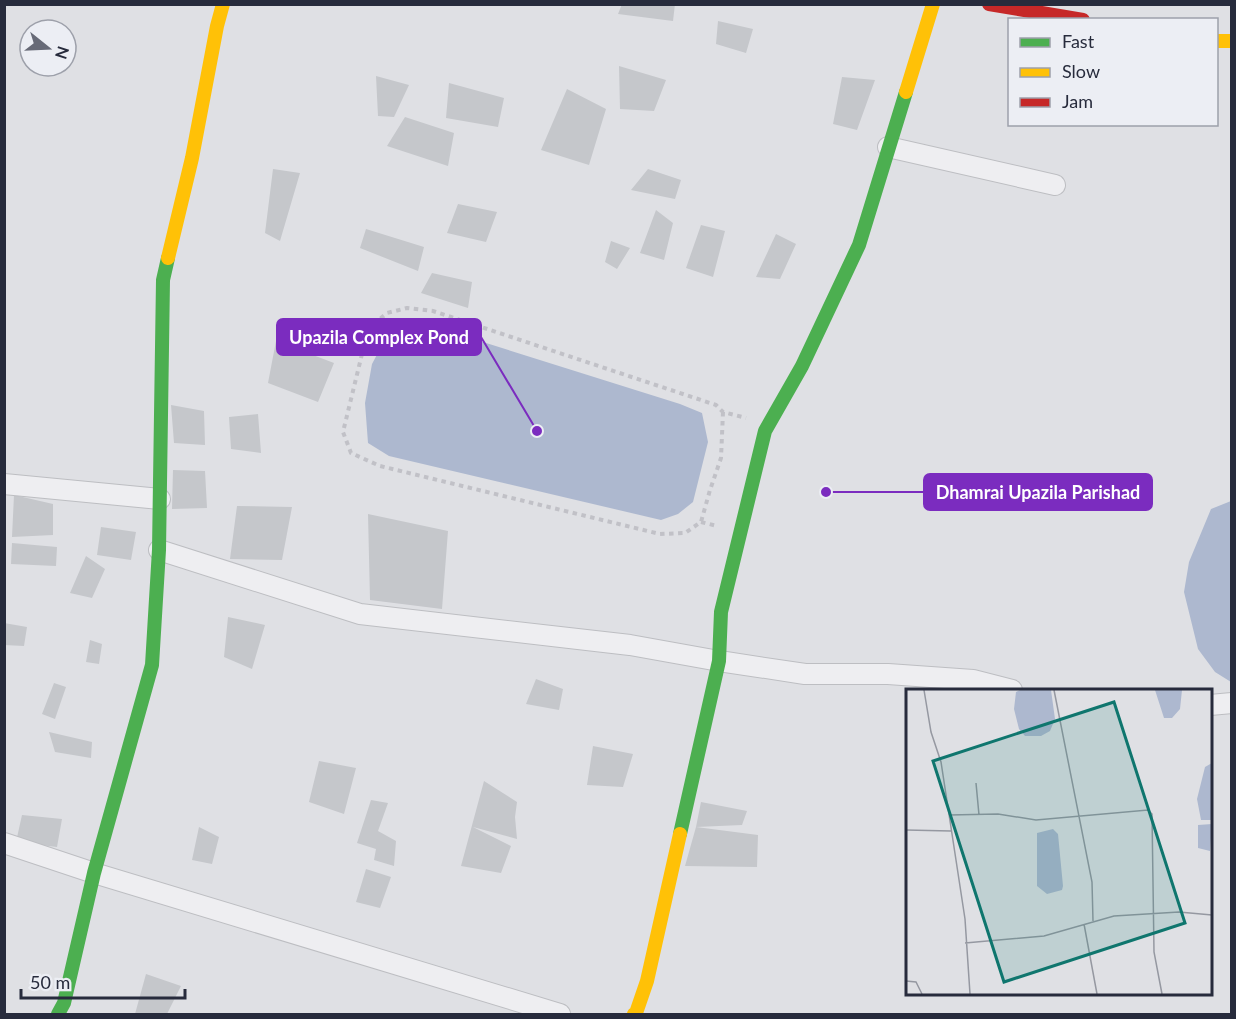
<svg xmlns="http://www.w3.org/2000/svg" width="1236" height="1019" font-family="Lato,sans-serif">
<style>
.water{fill:#adb8cf}
.building{fill:#c5c7cb}
.lines{fill:none;stroke-linecap:round;stroke-linejoin:round}
.street-casing{stroke:#bdbec2;stroke-width:22}
.path{stroke:#c1c1c7;stroke-width:4;stroke-dasharray:4.5 4.5;stroke-linecap:butt}
.street{stroke:#eeeef1;stroke-width:20}
.fast{stroke:#4caf50;stroke-width:14}
.slow{stroke:#ffc107;stroke-width:14}
.jam{stroke:#c62828;stroke-width:14}
.inset-road{fill:none;stroke:#9598a1;stroke-width:1.5}
.view{fill:#0f766e;fill-opacity:0.15;stroke:#0f766e;stroke-width:3}
.inset-edge{fill:none;stroke:#272b3c;stroke-width:3}
.leader{fill:none;stroke:#7b2cbf;stroke-width:2}
.callout-dot{fill:#7b2cbf;stroke:#eceef4;stroke-width:2}
.callout{fill:#7b2cbf;stroke:#7b2cbf;stroke-width:2}
.callout-label{font-size:18px;text-anchor:middle;font-weight:bold;fill:#fff}
</style>
<rect width="100%" height="100%" fill="#dfe0e4"/>
<path class="water" d="M432 326 680 404 702 413 708 442 693 502 678 514 661 520 389 456 368 443 365 403 372 364 380 349 403 329Z
M1231 501V682L1215 672 1198 649 1184 592 1189 562 1211 509Z"/>
<path class="building" d="M622 4H675L673 21 618 14Z
M718 21 753 29 746 53 716 44Z
M619 66 666 80 654 111 620 109Z
M376 76 409 85 394 117 378 116Z
M842 77 875 80 857 130 833 124Z
M449 83 504 98 498 127 446 118Z
M567 89 606 109 589 165 541 150Z
M405 117 454 133 448 166 387 146Z
M273 169 300 173 280 241 265 233Z
M648 169 681 180 675 199 631 190Z
M458 204 497 212 486 242 447 233Z
M656 210 673 223 664 260 640 253Z
M701 225 725 231 713 277 686 268Z
M366 229 424 247 418 271 360 248Z
M776 234 796 244 780 279 756 277Z
M611 241 630 248 617 269 605 262Z
M432 273 472 282 468 308 421 293Z
M276 341 334 363 318 402 268 383Z
M171 405 204 411 205 445 174 443Z
M258 414 261 453 231 449 229 417Z
M173 470 205 471 207 508 172 509Z
M14 495 53 504V535L12 537Z
M237 506 292 507 282 560 230 559Z
M368 514 448 531 442 609 370 600Z
M101 527 136 532 131 560 97 555Z
M12 543 57 547 56 566 11 564Z
M86 556 105 569 92 598 70 593Z
M228 617 265 625 252 669 224 657Z
M4 623 27 627 24 646 4 645Z
M90 640 102 644 99 664 86 662Z
M536 679 563 689 559 710 526 704Z
M54 683 66 687 55 719 42 714Z
M49 732 92 742 91 758 55 752Z
M593 746 633 754 623 787 587 785Z
M319 761 356 768 344 814 309 802Z
M484 781 517 802 515 817 517 839 473 827 511 846 501 873 461 866Z
M371 800 388 803 378 831 396 841 394 866 374 860 376 849 357 843Z
M701 802 747 811 742 825 696 827Z
M22 815 62 819 57 847 16 842Z
M199 827 219 837 212 864 192 860Z
M696 827 758 835 757 867 685 866Z
M366 869 391 877 380 908 356 902Z
M146 974 181 986 167 1014H135Z"/>
<g class="lines">
<defs>
<path id="street" d="M888 147 1055 185
M4 484 160 499
M159 550 360 614 630 645 719 661 805 674H888L973 680 1012 690
M1210 705 1232 703
M4 843 94 873 560 1014"/>
</defs>
<use href="#street" class="street-casing"/>
<path class="path" d="M723 412 721 458 710 490 701 522 685 533 660 534 380 466 351 453 343 432 362 354 374 324 387 313 407 308 433 311 716 405 723 412 746 418
M701 522 717 526"/>
<use href="#street" class="street"/>
<path class="fast" d="M680 834 719 661 721 612 765 431 802 366 859 245 906 92
M58 1014 64 1003 94 873 152 665 159 550 163 280 168 258"/>
<path class="slow" d="M1216 41H1232
M906 92 933 4
M168 258 192 158 217 26 223 4
M634 1014 636 1013 647 981 680 834"/>
<path class="jam" d="M989 4 1083 20"/>
</g>
<g transform="translate(906 689)">
<rect width="306" height="306" fill="#dfe0e4"/>
<path d="M114 1H145L149 30 144 42 135 47H119L113 40 108 20 110 3ZM249 1H276L274 20 266 29H258ZM306 74V131H295L291 110 299 78ZM306 135 304 162 292 159V136ZM147 140 152 145 157 197 156 201 141 205 131 197V144Z" fill="#adb8cf"/>
<path class="inset-road" d="M18 1 25 43 35 73 59 230 64 305M148 1 186 193 187 232M70 94 73 126M43 126 92 125 130 131 242 121 246 125 248 263 256 305M0 141 45 142M178 235 191 305M59 254 138 247 208 227 273 223 306 226M0 292 10 293 16 305"/>
<path class="view" d="M208 13 279 234 98 293 27 72Z"/>
<rect width="306" height="306" class="inset-edge"/>
</g>
<path class="leader" d="M537 431L481 337M826 492L924 492"/>
<g class="callout-dot">
<circle cx="537" cy="431" r="6"/>
<circle cx="826" cy="492" r="6"/>
</g>
<g class="callout">
<rect x="277" y="319" width="204" height="36" rx="6"/>
<rect x="924" y="474" width="228" height="36" rx="6"/>
</g>
<g class="callout-label">
<text x="379" y="344">Upazila Complex Pond</text>
<text x="1038" y="499">Dhamrai Upazila Parishad</text>
</g>
<rect width="1236" height="1019" fill="none" stroke="#272b3c" stroke-width="12"/>
<rect x="1008" y="18" width="210" height="108" fill="#eceef4" stroke="#9da0aa" stroke-width="1.5"/>
<rect x="1020" y="38" width="30" height="9" fill="#4caf50" stroke="#9da0aa" stroke-width="1.5"/>
<text x="1062" y="48" font-size="18" fill="#272b3c">Fast</text>
<rect x="1020" y="68" width="30" height="9" fill="#ffc107" stroke="#9da0aa" stroke-width="1.5"/>
<text x="1062" y="78" font-size="18" fill="#272b3c">Slow</text>
<rect x="1020" y="98" width="30" height="9" fill="#c62828" stroke="#9da0aa" stroke-width="1.5"/>
<text x="1062" y="108" font-size="18" fill="#272b3c">Jam</text>
<g transform="translate(48 48) rotate(108)"><circle r="28" fill="#eceef4" stroke="#9da0aa" stroke-width="1.5"/>
<path d="M0-4.5L10 22L0 15L-10 22Z" fill="#676a77"/>
<text y="-9" font-size="16" font-weight="bold" text-anchor="middle" fill="#272b3c">N</text>
</g>
<path d="M21 989v9h164v-9" fill="none" stroke="#272b3c" stroke-width="3"/>
<text x="30" y="989" font-size="18" fill="#272b3c" stroke="#eceef4" stroke-width="4.5" paint-order="stroke">50 m</text>
</svg>
